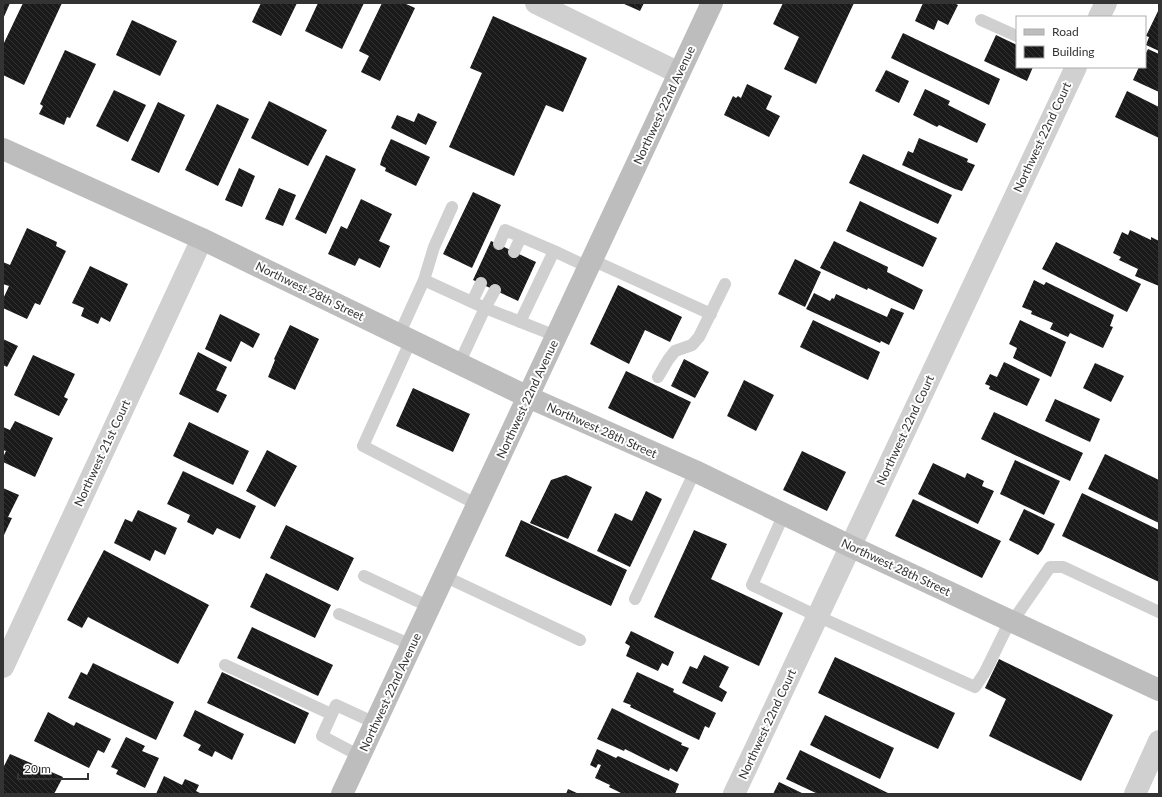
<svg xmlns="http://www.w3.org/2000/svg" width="1162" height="797" font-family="Lato,sans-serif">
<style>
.building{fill:url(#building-back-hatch)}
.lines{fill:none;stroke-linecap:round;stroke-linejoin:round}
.lane{stroke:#d0d0d0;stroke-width:12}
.street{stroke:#d0d0d0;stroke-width:22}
.secondary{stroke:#bdbdbd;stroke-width:22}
.labels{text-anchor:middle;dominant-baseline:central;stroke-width:4;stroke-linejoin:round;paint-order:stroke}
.street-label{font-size:12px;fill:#333;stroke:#fff}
</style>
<defs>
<pattern id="building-back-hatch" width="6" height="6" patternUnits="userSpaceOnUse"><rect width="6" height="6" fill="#1a1a1a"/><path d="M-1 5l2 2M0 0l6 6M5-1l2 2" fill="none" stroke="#333"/></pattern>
</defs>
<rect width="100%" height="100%" fill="#fff"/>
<path class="building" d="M3 3H10L3 19Z
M23 3H62L24 85 3 75V45Z
M261 3H297L281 36 252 22Z
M318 3H364L342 49 305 31Z
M382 3H404L415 8 380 81 361 72 369 56 359 51Z
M622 3H644L640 11Z
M783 3H854L816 84 784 69 799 37 773 24Z
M923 3H954L958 5 948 25 938 20 934 30 915 21Z
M1159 9V51L1146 45 1149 37 1146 36Z
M493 16 587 58 563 112 546 105 514 176 449 147 482 73 470 68Z
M132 20 177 41 160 76 116 55Z
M903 33 1000 79 989 105 891 58Z
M996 35 1017 45V67H1033L1027 81 984 61Z
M1148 49 1159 54V92L1133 80 1139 67H1145V55Z
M65 50 96 64 70 118 67 117 64 125 39 114 43 106 40 104Z
M886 70 909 81 899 103 875 91Z
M747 84 772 96 766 109 780 116 769 137 724 115 733 96 736 98 738 96 741 98Z
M925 89 950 101 948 105 986 124 977 143 939 125 937 127 913 115Z
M114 90 146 105 128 142 96 126Z
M1127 91 1159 107V138L1115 117Z
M269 101 327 130 308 166 251 138Z
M158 102 185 115 159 173 131 160Z
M217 104 249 119 218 186 185 170Z
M418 113 437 122 426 145 391 128 397 115 414 122Z
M919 138 968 159 967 162 975 165 962 191 955 189 902 165 908 151 913 153Z
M391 139 430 157 416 186 385 171 386 168 380 165 382 158Z
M863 154 952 195 938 224 849 183Z
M326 155 356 169 326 234 295 219Z
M239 168 255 176 242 207 225 200Z
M279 188 296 195 283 226 265 219Z
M473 192 501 205 472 268 443 254Z
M361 199 392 214 379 241 390 246 380 268 359 258 355 266 328 254 341 226 347 229Z
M860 201 937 238 923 267 846 231Z
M27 228 57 242 56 246 66 251 40 305 35 303 27 319 3 308V299L9 286 3 284V262L10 265Z
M1130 230 1151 240V237L1159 241V286L1135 276 1138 269 1119 260 1121 257 1113 253 1122 232 1128 235Z
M491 241 536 262 518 301 473 280Z
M834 241 888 267 887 272 923 290 914 310 868 288 867 290 820 268Z
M1056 242 1141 284 1127 312 1042 269Z
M795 259 821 272 805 307 778 294Z
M90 266 128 284 110 322 101 317 98 324 81 316 84 308 72 303Z
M1034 280 1044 285 1046 282 1114 315 1110 326 1113 327 1103 348 1070 333 1068 337 1050 329 1053 323 1031 314 1032 311 1022 307Z
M618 285 682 317 670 342 645 330 629 364 590 344Z
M814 293 830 301 832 298 834 299 836 294 887 317 891 308 904 313 889 345 881 341 880 343 806 309Z
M220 314 260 334 253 348 241 341 231 362 205 349Z
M813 320 880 352 868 380 800 347Z
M1020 320 1066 342 1051 377 1013 358 1017 348 1009 344Z
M290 325 319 339 295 390 268 377 275 360 274 359Z
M3 339 18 346 7 367 3 365Z
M198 352 227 367 216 390 227 395 218 413 179 394Z
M33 355 75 374 64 397 68 399 59 416 14 395Z
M684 359 709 372 695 398 671 386Z
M1004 362 1040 379 1027 406 989 389 990 386 985 384 990 374 997 377Z
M1095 363 1124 376 1111 402 1083 388Z
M626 371 691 402 673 439 608 408Z
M744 380 774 395 756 431 727 416Z
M413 388 470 414 453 452 396 426Z
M1055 399 1100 419 1090 442 1045 421Z
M994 412 1083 453 1070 481 981 439Z
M15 421 53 438 35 477 3 462V457L6 451 3 450V427L10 430Z
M189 422 249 451 233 485 173 456Z
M267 450 297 466 275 507 246 491Z
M802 451 846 472 827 511 783 490Z
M1105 454 1159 480V523L1088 489Z
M1015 460 1060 481 1044 515 1000 494Z
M933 463 965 478 967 473 984 481 982 486 994 491 978 524 918 494Z
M183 471 256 506 240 539 217 528 213 535 187 522 190 515 167 504Z
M566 475 592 487 568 539 530 523 551 480Z
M3 488 19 495 8 517 12 518 4 535 3 534Z
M646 491 662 499 630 567 597 551 615 513 632 521Z
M1082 493 1159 530V582L1062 536Z
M913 499 1001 541 982 578 895 536Z
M1024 509 1055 524 1042 550 1038 555 1009 540Z
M138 510 177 528 165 555 155 550 150 561 114 543 125 519 132 522Z
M521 520 627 570 611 606 505 556Z
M286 525 354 558 338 591 270 558Z
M694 530 727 544 711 579 783 613 759 666 654 617Z
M104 550 209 605 178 664 88 617 82 628 67 620Z
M266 573 331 605 315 638 250 607Z
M252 627 333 665 318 696 237 658Z
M631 631 674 652 668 666 662 663 658 671 626 656 630 646 625 643Z
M704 655 729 667 719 687 727 692 722 702 682 683 690 666 697 669Z
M835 657 955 713 938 749 818 693Z
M999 659 1113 715 1081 781 989 736 1006 699 985 688Z
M93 663 174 702 156 740 68 698 81 672 87 675Z
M222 672 309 713 295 744 207 703Z
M637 672 674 689 673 692 716 713 709 728 705 726 699 740 630 707 631 705 623 702Z
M612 708 682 743 681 745 689 748 677 772 670 768 669 771 625 749 624 751 597 739Z
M195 710 244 734 232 760 215 751 212 757 198 750 201 745 183 736Z
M48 712 74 726 76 722 111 739 104 753 98 750 89 768 34 741Z
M825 715 894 748 880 779 810 745Z
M126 737 145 746 142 751 159 758 145 788 116 774 118 770 111 767Z
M597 749 616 758 618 756 679 784 675 794H623L609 787 610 785 595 778 601 765 598 764 596 768 590 765Z
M800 750 890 794H818L786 779Z
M10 754 63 777 54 794H3V768Z
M164 776 182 785 185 779 199 785 196 791 202 794H156Z
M779 782 804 794H773Z
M568 789 579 794H566Z"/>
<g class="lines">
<path class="lane" d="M981 20 1017 36
M499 244 505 230 554 251
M514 252 521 237
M592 260 711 314
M424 280 434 247 452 207
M495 290 485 308 556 336
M472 302 481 283
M520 322 554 251 588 267
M399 335 424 280 485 308 459 364
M411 340 363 446 478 505
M658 377 668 360 675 351 692 345 699 337 725 284
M784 514 752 585 817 616 975 687 985 672 1010 621
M364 576 430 607
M444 576 580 640
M635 599 695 471
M339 614 412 645
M1012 622 1050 567H1063L1159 612
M225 665 331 714
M360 756 322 736 336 705 375 723"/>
<path class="street" d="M536 3 679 73
M1099 17 1106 3
M3 667 202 239
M734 794 1076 67
M1135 794 1159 741"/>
<path class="secondary" d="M3 149 202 239 528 397 695 471 850 546 1159 690
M342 794 712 3"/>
</g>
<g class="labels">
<g class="street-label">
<text transform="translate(664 105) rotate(-65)">Northwest 22nd Avenue</text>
<text transform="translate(1042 137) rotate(-65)">Northwest 22nd Court</text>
<text transform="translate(310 291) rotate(26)">Northwest 28th Street</text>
<text transform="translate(527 399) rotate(-65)">Northwest 22nd Avenue</text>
<text transform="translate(602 430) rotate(24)">Northwest 28th Street</text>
<text transform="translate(905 430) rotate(-65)">Northwest 22nd Court</text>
<text transform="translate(102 453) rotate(-65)">Northwest 21st Court</text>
<text transform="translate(896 567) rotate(25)">Northwest 28th Street</text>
<text transform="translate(390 692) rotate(-65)">Northwest 22nd Avenue</text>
<text transform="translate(767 724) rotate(-65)">Northwest 22nd Court</text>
</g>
</g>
<rect width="1162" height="797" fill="none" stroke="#333333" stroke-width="8"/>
<rect x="1016" y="16" width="130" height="52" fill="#ffffff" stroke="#adadad"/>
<rect x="1024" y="29" width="20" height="6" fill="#bdbdbd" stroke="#adadad"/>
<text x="1052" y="36" font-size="12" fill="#333333">Road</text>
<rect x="1024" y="46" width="20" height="12" fill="url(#building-back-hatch)" stroke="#adadad"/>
<text x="1052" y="56" font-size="12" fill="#333333">Building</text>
<path d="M18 773v6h70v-6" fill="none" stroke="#333333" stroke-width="2"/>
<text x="24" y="773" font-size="12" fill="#333333" stroke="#ffffff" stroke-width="3" paint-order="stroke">20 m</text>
</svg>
